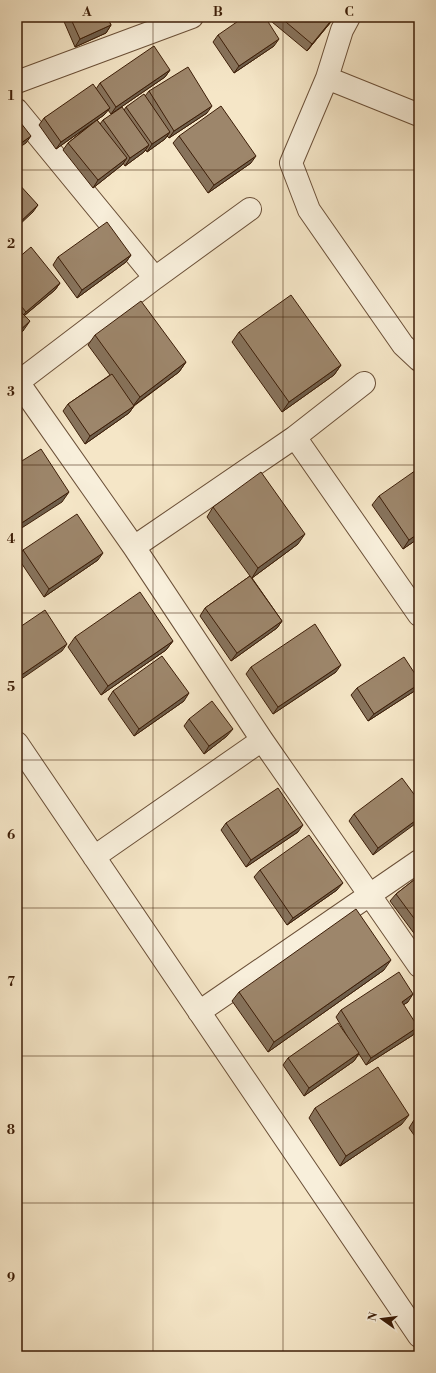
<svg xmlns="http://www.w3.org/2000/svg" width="436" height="1373" font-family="'Libre Bodoni',serif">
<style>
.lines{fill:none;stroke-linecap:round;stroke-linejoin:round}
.street-casing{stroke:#6b5038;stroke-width:24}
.street{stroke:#f8efdb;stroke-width:22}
.wall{fill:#87735c;stroke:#3d1e08}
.shaded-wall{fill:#6e5e4b;stroke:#3d1e08}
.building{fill:#9d866b;stroke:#3d1e08}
.grid{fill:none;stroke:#3d1e08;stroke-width:1;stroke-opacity:0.55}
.neatline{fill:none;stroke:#3d1e08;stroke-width:1.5}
.grid-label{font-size:13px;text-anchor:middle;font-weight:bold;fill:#3d1e08}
</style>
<rect width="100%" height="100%" fill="#f5e6c7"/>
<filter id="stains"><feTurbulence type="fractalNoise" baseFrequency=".005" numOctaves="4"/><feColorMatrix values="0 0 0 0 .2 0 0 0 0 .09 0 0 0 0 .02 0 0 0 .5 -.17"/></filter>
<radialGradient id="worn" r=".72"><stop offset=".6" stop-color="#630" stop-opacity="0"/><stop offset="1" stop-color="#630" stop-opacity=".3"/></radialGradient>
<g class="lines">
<defs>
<path id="street" d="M349 17 342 30 327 78 291 163 309 210 403 345 419 360
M327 78 419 115
M17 82 192 17
M17 110 155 278
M18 382 134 547 262 740 419 966
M17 383 155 278 250 209
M295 437 364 383
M134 547 295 437 419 615
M17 743 419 1336
M94 857 262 740
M199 1012 419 861"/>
</defs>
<use href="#street" class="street-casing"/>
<use href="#street" class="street"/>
</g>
<path class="wall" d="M62 17H107L111 25 106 33 75 47Z
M266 17H335L307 51Z
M218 35 274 46 234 73 213 42Z
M170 70 165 77 111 114 108 110 104 115 97 120 100 124 103 120 124 110 126 107 145 96 149 91 207 113 169 138 167 136 165 139 147 152 146 150 144 152 125 166 123 163 122 165 93 188 63 150 68 143 90 125 56 149 39 125 44 118 96 89 100 83Z
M179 136 251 163 208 193 173 143Z
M131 255 126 262 77 298 53 265 58 257Z
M17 259 60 283 55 290 24 316 23 331 17 337Z
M239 332 341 365 334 375 282 412 232 342Z
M95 335 186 362 179 372 134 406 129 413 85 444 63 411 68 404 110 375 88 345Z
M379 496 419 538 403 549 372 505Z
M213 507 298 544 252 578 282 621 277 628 231 661 200 616 205 608 250 576 207 517Z
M23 550 98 560 44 597 18 558Z
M75 637 173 641 166 650 101 695 68 647Z
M251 667 336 672 273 714 246 674Z
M357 688 416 690 368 721 351 695Z
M113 691 184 701 134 736 108 699Z
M189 719 227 736 204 754 184 726Z
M419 801 373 855 349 821 354 814Z
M226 823 298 832 246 867 221 830Z
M260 870 337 890 287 925 254 877Z
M419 876V940L390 901 396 894Z
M384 970 268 1052 232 1001 239 992Z
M408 1002 403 1005 413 1035 366 1065 359 1054 354 1061 304 1096 283 1065 288 1058 350 1041 336 1017 341 1010Z
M315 1108 402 1124 340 1166 309 1118Z
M419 1117V1142L409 1128 414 1120Z"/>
<path class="shaded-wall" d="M334 17H335L307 51 312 44Z
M111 25 106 33 75 47 80 39Z
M279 39 274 46 234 73 239 66Z
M170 70 165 77 111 114 116 107Z
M212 106 207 113 169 138 174 131Z
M110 108 104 115 56 149 61 142Z
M170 132 165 139 147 152 152 144Z
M31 136 26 143 17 149V146Z
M149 145 144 152 125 166 130 158Z
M256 156 251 163 208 193 214 185Z
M127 158 122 165 93 188 98 180Z
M38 205 33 212 17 227V225Z
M131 255 126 262 77 298 82 290Z
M60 283 55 290 20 319 26 312Z
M30 321 23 331 17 337V333Z
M186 362 179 372 133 406 140 397Z
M341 365 334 375 282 412 289 402Z
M134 406 129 413 85 444 90 436Z
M69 492 62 502 17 531V526Z
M419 533V538L403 549 409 540Z
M305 534 298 544 252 578 258 568Z
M103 553 98 560 44 597 49 589Z
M282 621 277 628 231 661 237 653Z
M173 641 166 650 101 695 108 686Z
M67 644 62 651 17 682V678Z
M341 665 336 672 273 714 278 707Z
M419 684V686L416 690 368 721 374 714Z
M189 693 184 701 134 736 139 729Z
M233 729 227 736 204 754 209 746Z
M419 818V821L373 855 378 848Z
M303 825 298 832 246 867 251 860Z
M343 883 337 890 287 925 293 918Z
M391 960 384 970 268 1052 274 1042Z
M413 994 408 1002 397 1009 402 1002Z
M418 1027 413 1035 366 1065 371 1058Z
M359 1053 354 1061 304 1096 309 1088Z
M409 1115 402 1124 340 1166 346 1156Z"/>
<path class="building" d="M70 17H107L111 25 80 39Z
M244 17H265L279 39 239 66 218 35Z
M280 17H334L312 44Z
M154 46 170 70 116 107 100 83Z
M188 67 212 106 174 131 149 91Z
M93 84 110 108 61 142 44 118Z
M144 94 170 132 152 144 126 107Z
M221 106 256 156 214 185 179 136Z
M122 107 149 145 130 158 103 120Z
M17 118 31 136 17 146Z
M97 120 127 158 98 180 68 143Z
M17 182 38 205 17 225Z
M107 222 131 255 82 290 58 257Z
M31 247 60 283 26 312 17 301V259Z
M291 295 341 365 289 402 239 332Z
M141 301 186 362 140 397 95 335Z
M17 308 30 321 17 333Z
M112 374 134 406 90 436 68 404Z
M41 449 69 492 17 526V464Z
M419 468V533L409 540 379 496Z
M261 472 305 534 258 568 213 507Z
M77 514 103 553 49 589 23 550Z
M250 576 282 621 237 653 205 608Z
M140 592 173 641 108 686 75 637Z
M45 610 67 644 17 678V629Z
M315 624 341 665 278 707 251 667Z
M162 656 189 693 139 729 113 691Z
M404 657 419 680V684L374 714 357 688Z
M212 701 233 729 209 746 189 719Z
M402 778 419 801V818L378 848 354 814Z
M278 788 303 825 251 860 226 823Z
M309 835 343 883 293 918 260 870Z
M419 876V925L396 894Z
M356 909 391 960 274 1042 239 992Z
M399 972 413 994 402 1002 418 1027 371 1058 341 1010Z
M338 1023 359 1053 309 1088 288 1058Z
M378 1067 409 1115 346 1156 315 1108Z
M419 1117V1127L414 1120Z"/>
<path class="grid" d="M153 17V1356M283 17V1356M17 170H419M17 317H419M17 465H419M17 613H419M17 760H419M17 908H419M17 1056H419M17 1203H419"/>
<rect width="436" height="1373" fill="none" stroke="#f5e6c7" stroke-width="44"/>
<g transform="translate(382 1319) rotate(284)" stroke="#f8efdb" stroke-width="3" paint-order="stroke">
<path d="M0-3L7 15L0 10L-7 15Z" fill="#3d1e08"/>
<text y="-6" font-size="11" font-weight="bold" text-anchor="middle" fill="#3d1e08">N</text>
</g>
<rect x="22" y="22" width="392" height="1329" class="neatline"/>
<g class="grid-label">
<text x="87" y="16">A</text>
<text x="218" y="16">B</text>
<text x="349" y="16">C</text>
<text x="11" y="100">1</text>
<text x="11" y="248">2</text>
<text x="11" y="396">3</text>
<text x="11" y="543">4</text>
<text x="11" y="691">5</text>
<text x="11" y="839">6</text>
<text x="11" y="986">7</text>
<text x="11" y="1134">8</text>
<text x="11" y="1282">9</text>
</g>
<rect width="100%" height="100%" filter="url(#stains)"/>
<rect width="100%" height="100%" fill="url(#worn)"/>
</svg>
